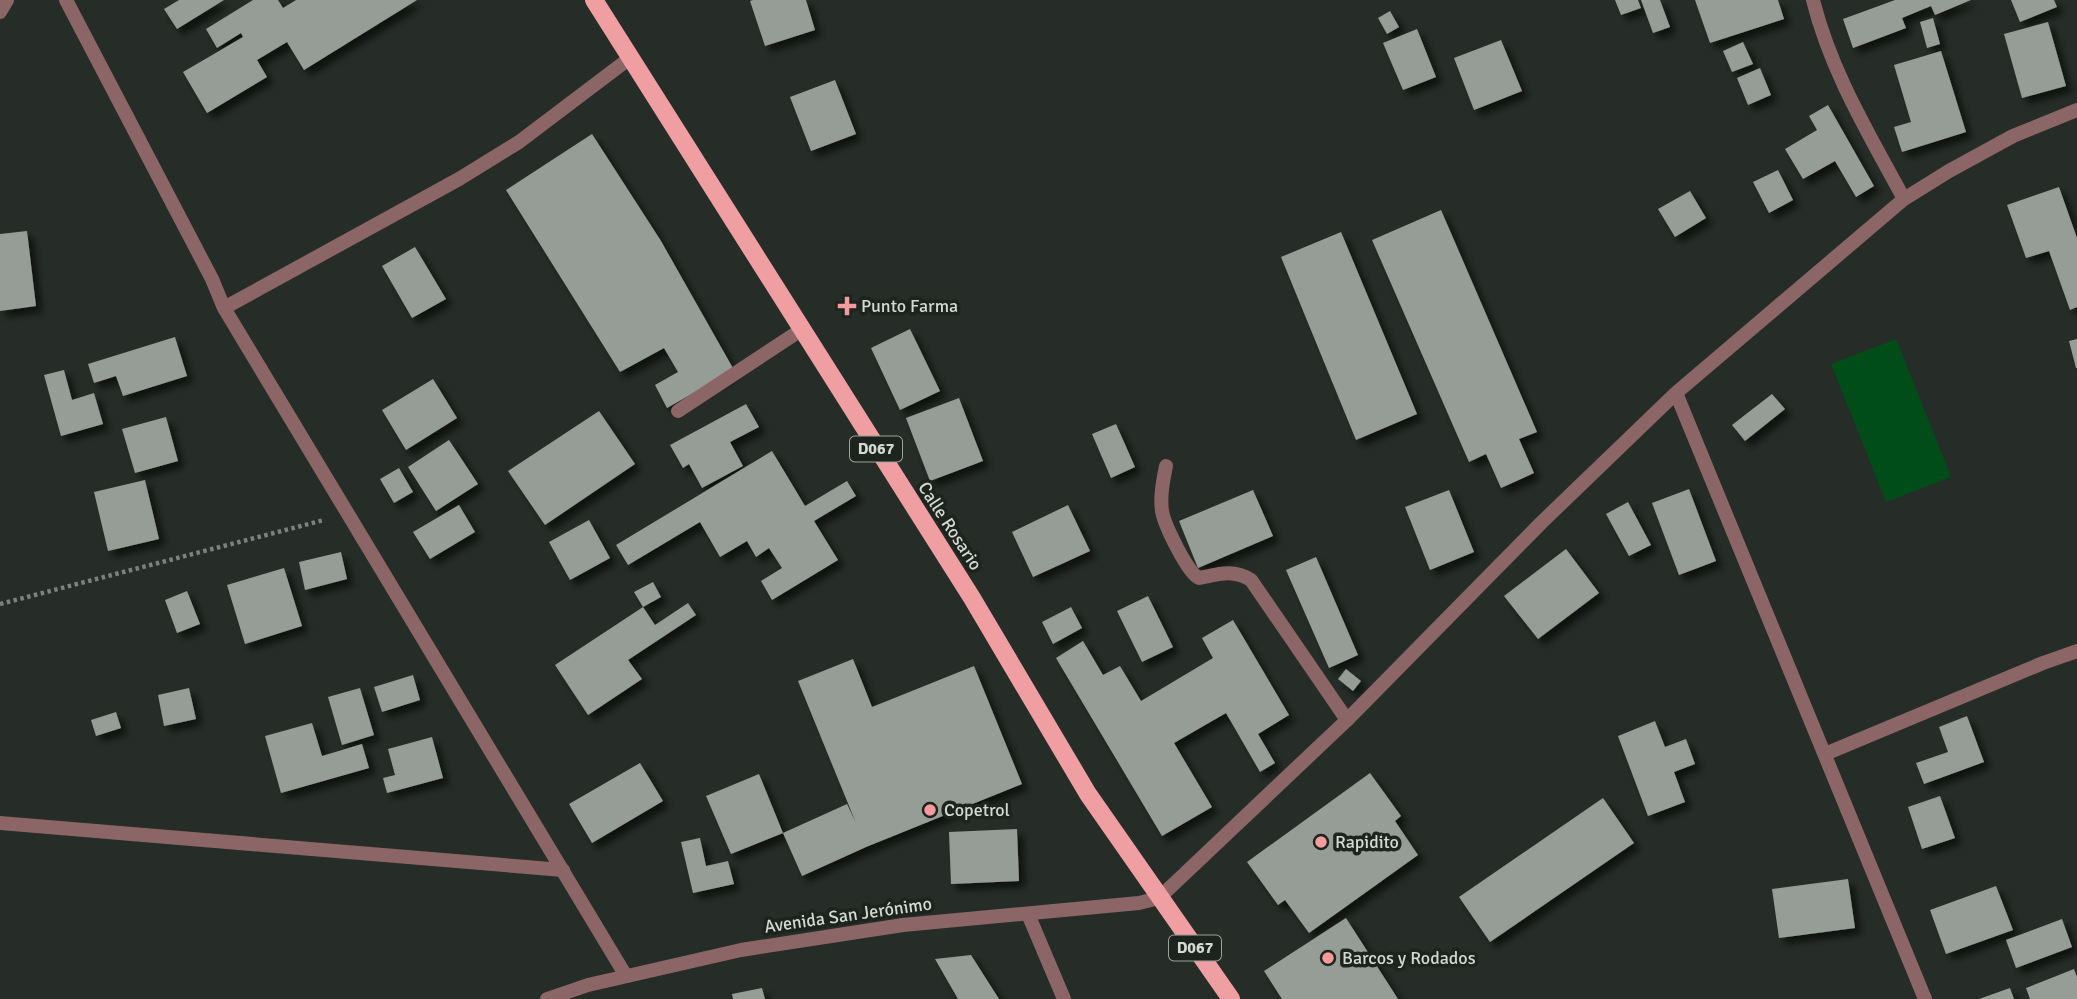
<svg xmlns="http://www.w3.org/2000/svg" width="2077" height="999" font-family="Signika,sans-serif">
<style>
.green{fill:#014d1a}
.building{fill:#959d96;filter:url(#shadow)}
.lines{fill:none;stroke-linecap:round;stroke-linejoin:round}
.path{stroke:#7d827e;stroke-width:4.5;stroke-dasharray:3.5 3.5;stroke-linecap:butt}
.service{stroke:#8c6666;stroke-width:14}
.minor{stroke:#8c6666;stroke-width:14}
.tertiary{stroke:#8c6666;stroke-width:14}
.primary{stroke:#ef9fa1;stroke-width:18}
.poi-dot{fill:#f59b9d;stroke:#1d231d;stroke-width:2.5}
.labels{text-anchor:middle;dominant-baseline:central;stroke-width:7;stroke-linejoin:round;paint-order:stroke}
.shield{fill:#1d231d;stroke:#9ea29e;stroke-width:2}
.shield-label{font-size:16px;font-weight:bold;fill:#d5d9d6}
.poi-label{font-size:18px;fill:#d5d9d6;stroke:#1d231d;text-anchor:start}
.street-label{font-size:18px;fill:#d5d9d6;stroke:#1d231d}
</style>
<defs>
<filter id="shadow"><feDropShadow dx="6" dy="6" stdDeviation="3.5" flood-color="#0009"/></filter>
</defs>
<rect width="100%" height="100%" fill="#262c27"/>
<path class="green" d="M1896 339 1951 477 1886 502 1831 364Z"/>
<path class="building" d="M179 0H224L177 29 164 9Z
M253 0H278L283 8 296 0H417L304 70 287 42 257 60 267 77 207 113 183 72 243 37 241 33 217 48 206 29Z
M753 0H806L815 30 765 46 750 1Z
M1615 0H1638L1641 8 1621 15Z
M1641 0H1660L1670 27 1653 33Z
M1695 0H1778L1784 19 1710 43Z
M1895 0H1971L1935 15 1931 6 1902 18 1906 28 1853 48 1843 19Z
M2011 0H2054L2057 7 2020 22Z
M1390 11 1399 27 1387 34 1378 18Z
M1933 18 1940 44 1927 48 1920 22Z
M2048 22 2066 86 2022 98 2004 34Z
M1417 29 1436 77 1403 90 1383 43Z
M1501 40 1522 91 1474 110 1454 58Z
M1743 42 1753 64 1732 72 1723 51Z
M1941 51 1966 132 1902 152 1894 127 1911 122 1894 65Z
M1760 68 1771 95 1748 105 1737 78Z
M835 80 856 134 811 151 790 97Z
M1828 105 1874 186 1856 197 1835 161 1803 179 1785 149 1817 130 1809 116Z
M592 134 661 241 734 370 667 408 655 385 678 372 664 348 620 372 506 190Z
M1778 170 1793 200 1769 213 1753 182Z
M2059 187 2077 238V307L2070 310 2049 251 2026 258 2007 205Z
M1690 191 1706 218 1675 237 1658 209Z
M1441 210 1537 432 1519 439 1534 473 1501 488 1486 454 1469 462 1372 240Z
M27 231 36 306 0 311V234Z
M1341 232 1417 414 1356 440 1281 257Z
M415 247 446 299 412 318 382 266Z
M910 329 940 391 900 410 871 348Z
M175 337 187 376 123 396 116 376 94 383 88 364Z
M2077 339V368H2076L2069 341Z
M64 370 72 400 94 393 103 424 61 436 44 375Z
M433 379 457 418 406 450 382 410Z
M1772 394 1785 409 1745 441 1732 425Z
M959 398 983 461 930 481 906 418Z
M746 404 759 427 730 442 743 466 702 488 689 464 683 468 670 445Z
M599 411 635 464 545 525 508 471Z
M166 417 178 461 135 473 122 429Z
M1116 424 1135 467 1111 478 1092 434Z
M449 440 478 484 436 511 408 467Z
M772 451 805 506 847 481 856 496 814 521 838 560 772 600 761 581 782 568 769 548 756 557 747 541 720 557 700 522 628 565 616 545Z
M399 468 413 492 394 503 380 479Z
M145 480 159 539 108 551 94 492Z
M1689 489 1716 561 1679 575 1652 503Z
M1253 490 1273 536 1198 568 1179 521Z
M1449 490 1474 552 1430 570 1405 507Z
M1628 502 1651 545 1629 556 1606 514Z
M459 505 475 532 430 559 413 532Z
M1068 505 1090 551 1033 577 1012 532Z
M589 520 610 558 570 580 549 542Z
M1566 549 1599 593 1538 639 1504 596Z
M341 552 347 579 305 590 299 562Z
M1316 557 1358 655 1329 668 1286 570Z
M284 568 302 626 245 644 227 585Z
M653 582 661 597 643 607 655 625 688 603 696 615 628 660 642 679 588 715 555 665 643 607 634 592Z
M187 591 200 624 177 633 165 600Z
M1148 596 1173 647 1142 662 1117 611Z
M1071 607 1082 628 1053 644 1042 622Z
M1233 620 1289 715 1258 734 1275 763 1260 772 1226 713 1174 743 1212 807 1162 836 1056 658 1083 641 1103 675 1120 666 1141 701 1213 658 1202 638Z
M853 659 872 707 974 666 1022 784 866 847 802 876 783 833 847 804 856 823 798 681Z
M1346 669 1361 681 1353 691 1338 679Z
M413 675 420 700 382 712 374 687Z
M189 688 196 719 164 726 158 695Z
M360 688 374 735 342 745 328 697Z
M116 712 121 728 96 736 91 720Z
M1967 716 1984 762 1924 784 1916 763 1948 752 1939 727Z
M1655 721 1665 747 1686 739 1695 764 1674 772 1685 802 1648 816 1618 736Z
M312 723 322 756 362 744 369 768 281 793 265 736Z
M432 737 443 778 387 793 383 778 395 775 388 749Z
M640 763 663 801 592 843 569 804Z
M1370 773 1401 816 1395 821 1418 855 1309 933 1285 900 1278 905 1247 862Z
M759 774 783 833 731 854 706 796Z
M1940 796 1955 838 1922 849 1908 807Z
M1603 798 1634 843 1490 942 1459 897Z
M1017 829 1019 881 951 884 949 832Z
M700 838 706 866 728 861 734 884 693 893 681 842Z
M1848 879 1855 928 1779 938 1772 889Z
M1996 886 2013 930 1946 954 1930 910Z
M1346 918 1398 999H1282L1264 971Z
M2062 919 2072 947 2016 968 2006 940Z
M971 955 999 999H958L935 959Z
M2074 969 2077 977V999H2030L2026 988Z
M762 988 765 999H733L732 994Z
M2010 988 2014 999H1979Z"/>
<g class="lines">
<path class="path" d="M0 604 324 520"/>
<path class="service" d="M678 411 801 330
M1166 466C1163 481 1160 496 1162 511 1164 524 1188 574 1199 578 1219 574 1233 569 1251 580L1347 720
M0 823 563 870
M1028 914 1064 999"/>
<path class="minor" d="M66 0 212 279 224 308 459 179 519 142 630 58
M1813 0C1831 72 1869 134 1904 199
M0 12 7 0
M224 308 626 976
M1676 393 1925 999
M1825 754 2043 663 2077 651
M1159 898 1347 720 1541 523 1676 393 1904 199 1949 171 2013 136 2077 110"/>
<path class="tertiary" d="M547 999 588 985 741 950 903 925 1139 903 1159 898"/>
<path class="primary" d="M594 0 972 598 1088 794 1231 999"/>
</g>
<g class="poi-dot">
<path d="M843.5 295.5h7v7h7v7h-7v7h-7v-7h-7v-7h7z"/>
<circle cx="930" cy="810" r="7"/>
<circle cx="1321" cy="842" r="7"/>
<circle cx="1328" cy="958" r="7"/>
</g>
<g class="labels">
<g class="shield">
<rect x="850" y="436.5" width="52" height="25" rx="5"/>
<rect x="1169" y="935.5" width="52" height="25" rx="5"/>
</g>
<g class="shield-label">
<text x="876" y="449">D067</text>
<text x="1195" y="948">D067</text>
</g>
<g class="poi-label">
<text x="861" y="306">Punto Farma</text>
<text x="944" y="810">Copetrol</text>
<text x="1335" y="842">Rapidito</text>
<text x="1342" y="958">Barcos y Rodados</text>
</g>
<g class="street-label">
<text transform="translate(950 526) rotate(57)">Calle Rosario</text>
<text transform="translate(848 915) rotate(-8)">Avenida San Jerónimo</text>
</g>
</g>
</svg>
